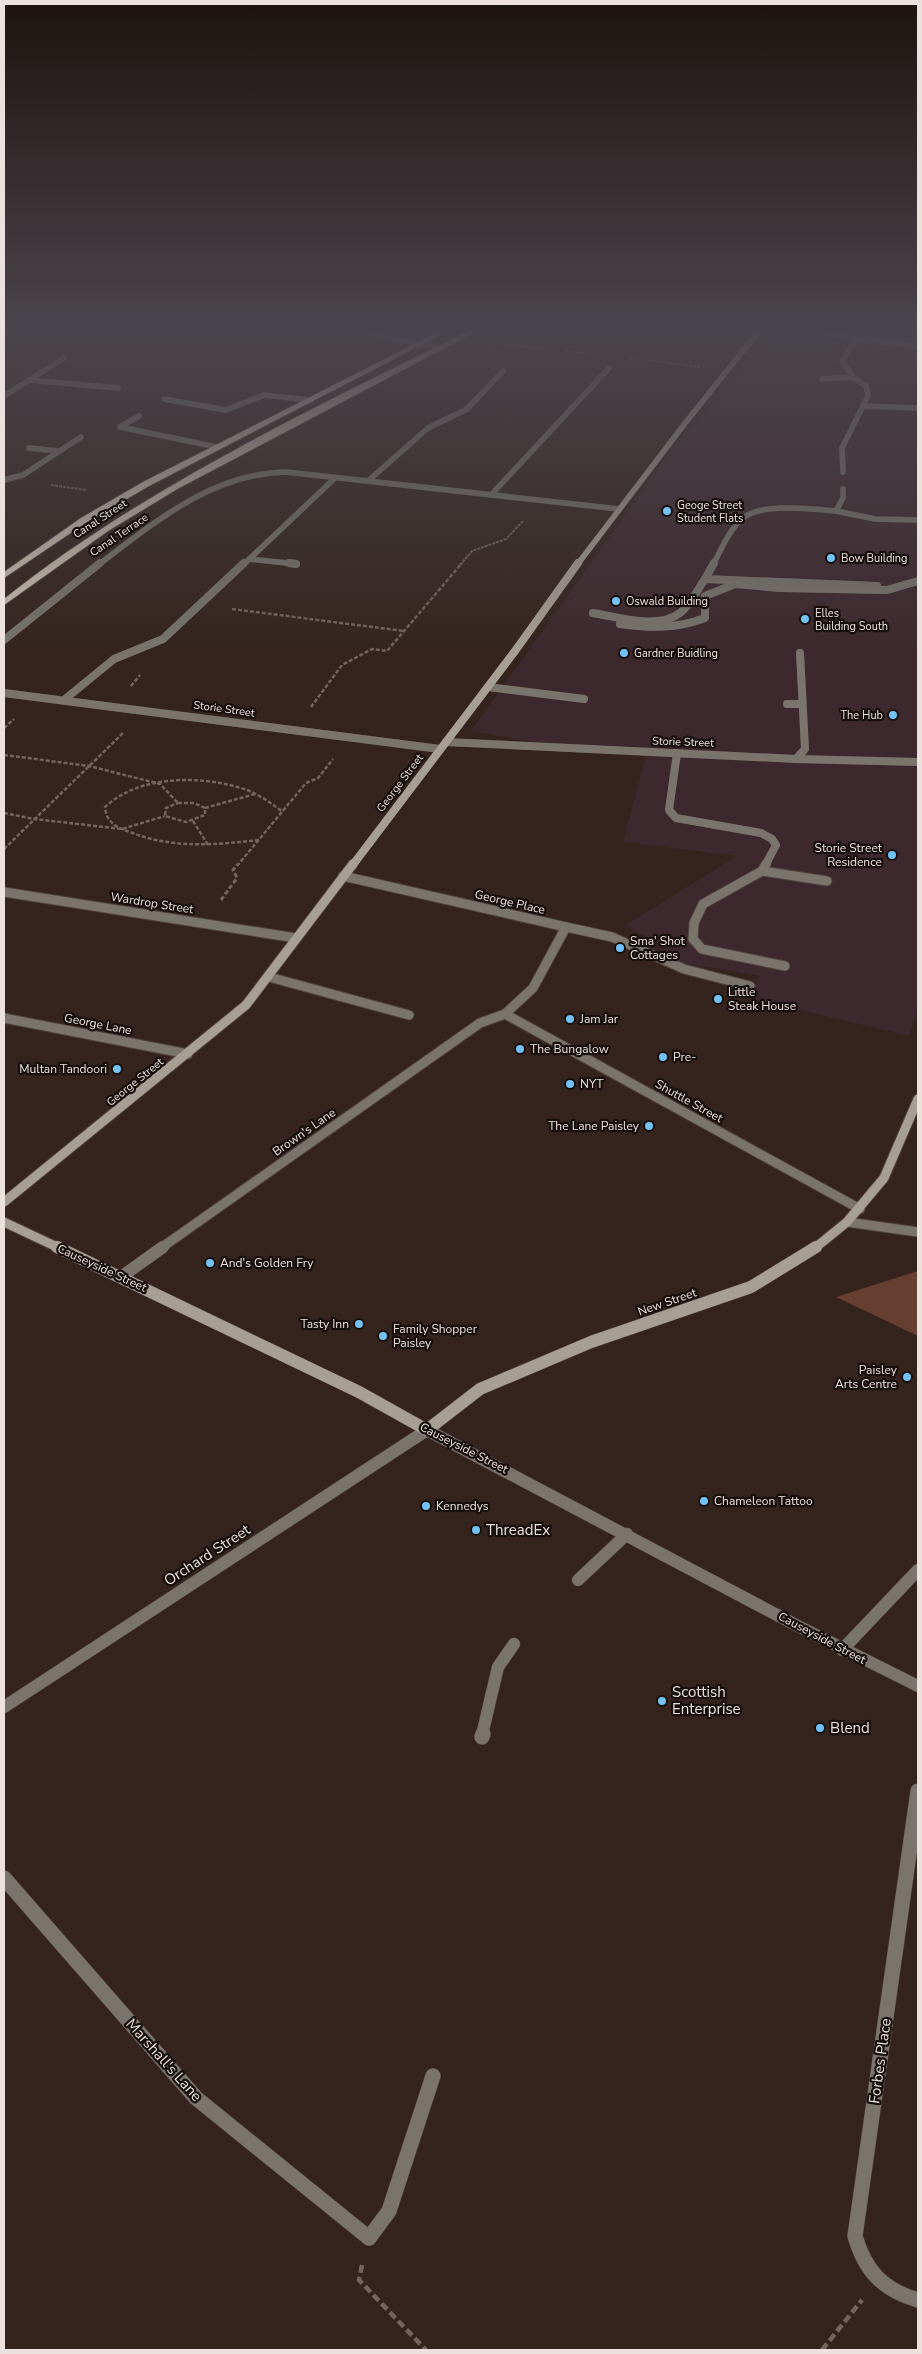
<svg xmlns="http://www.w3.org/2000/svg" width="922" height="2354" font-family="'Nunito Sans',sans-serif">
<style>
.education{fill:#3d292d}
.green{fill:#673f30}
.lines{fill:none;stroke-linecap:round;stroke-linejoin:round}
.lane-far4-casing{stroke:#52423c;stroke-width:6}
.lane-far3-casing{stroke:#52423c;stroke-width:8}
.lane-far2-casing{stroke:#52423c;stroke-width:11}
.lane-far1-casing{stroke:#52423c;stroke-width:13}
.lane-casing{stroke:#52423c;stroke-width:16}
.street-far4-casing{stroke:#52423c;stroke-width:6}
.street-far3-casing{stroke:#52423c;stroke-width:8}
.street-far2-casing{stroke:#52423c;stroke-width:11}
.street-far1-casing{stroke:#52423c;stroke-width:13}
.street-casing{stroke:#52423c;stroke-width:16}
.secondary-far3-casing{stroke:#52423c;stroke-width:6}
.secondary-far2-casing{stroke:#52423c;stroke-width:8}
.secondary-far1-casing{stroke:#52423c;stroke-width:11}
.secondary-casing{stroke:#52423c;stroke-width:13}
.primary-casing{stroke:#52423c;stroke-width:2}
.path-far3{stroke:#73645e;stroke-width:2;stroke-dasharray:3 1;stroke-linecap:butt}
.path-far2{stroke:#73645e;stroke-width:2.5;stroke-dasharray:4 2;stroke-linecap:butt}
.path-far1{stroke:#73645e;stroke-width:3;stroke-dasharray:4.5 2.5;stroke-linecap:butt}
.path{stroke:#73645e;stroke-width:4.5;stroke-dasharray:8 4;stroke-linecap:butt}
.lane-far4{stroke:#7a746d;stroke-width:5.5}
.lane-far3{stroke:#7a746d;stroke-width:8}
.lane-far2{stroke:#7a746d;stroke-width:9}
.lane-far1{stroke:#7a746d;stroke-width:12}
.lane{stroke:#7a746d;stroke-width:15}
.street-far4{stroke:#7a746d;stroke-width:5.5}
.street-far3{stroke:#7a746d;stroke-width:8}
.street-far2{stroke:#7a746d;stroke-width:9}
.street-far1{stroke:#7a746d;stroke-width:12}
.street{stroke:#7a746d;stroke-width:15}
.secondary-far3{stroke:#a89f94;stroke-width:5.5}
.secondary-far2{stroke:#a89f94;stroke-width:8}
.secondary-far1{stroke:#a89f94;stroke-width:9}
.secondary{stroke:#a89f94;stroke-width:12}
.primary{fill:#ccc0b2;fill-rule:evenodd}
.poi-dot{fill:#73c1f5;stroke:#170f0c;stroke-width:2}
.labels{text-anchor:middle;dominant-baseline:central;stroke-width:4.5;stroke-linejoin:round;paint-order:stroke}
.far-poi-label{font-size:11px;fill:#ede1dd;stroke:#170f0c;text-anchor:start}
.far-street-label{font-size:11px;fill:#ede1dd;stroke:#170f0c}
.poi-label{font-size:12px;fill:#ede1dd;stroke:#170f0c;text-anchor:start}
.street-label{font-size:12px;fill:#ede1dd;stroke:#170f0c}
.near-poi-label{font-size:15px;fill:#ede1dd;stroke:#170f0c;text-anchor:start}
.near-street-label{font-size:15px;fill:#ede1dd;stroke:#170f0c}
</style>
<rect width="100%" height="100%" fill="#34241d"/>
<path class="education" d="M793 334 832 340 834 343 829 352 860 356 870 348 879 347 918 352V1006L909 1036 748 997 760 976 677 962 657 952 667 947 624 926 737 856 623 842 647 752 534 742 471 731 680 438 780 335Z"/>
<path class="green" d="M918 1271V1336L836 1297Z"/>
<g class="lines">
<defs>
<path id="lane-far4" d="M822 379 853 377
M29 380 118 388
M164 399 226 410 264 395 311 400
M864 406 918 408
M139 416 120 427 217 447
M843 472 842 448 868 396 866 386 853 377 842 361 857 339
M843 489V498L836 511 875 519 918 520
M249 559 296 564
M243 565 335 478
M713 565C721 550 729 530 742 519 760 502 812 509 836 511"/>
<path id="lane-far3" d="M289 563 296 564
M714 563 705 579 877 586
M593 613C618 617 658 630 680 613 691 605 697 590 705 579
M488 687 584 699
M64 700 114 659 163 639 244 563
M787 704H802
M677 753 669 810 676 818 761 833 772 839 776 845 765 866
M796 759 805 749 800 653"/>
<path id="lane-far2" d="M766 864 762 871 827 881
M762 871 703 904 694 923 693 939 702 949 785 966
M566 927 612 937 684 969 750 986
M269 977 409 1015
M4 1018 188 1054
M161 1248 480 1023 505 1014"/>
<path id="lane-far1" d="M121 1277 163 1247
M578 1580 627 1534
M842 1650 918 1570
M482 1735 498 1667 514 1644"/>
<path id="lane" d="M482 1737 483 1734
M369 2238 389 2211 433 2076"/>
<path id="street-far4" d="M337 327 441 348
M783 327 918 347
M4 396 64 358
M29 448 58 451
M4 480 23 475 81 437
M368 481 428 428 467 409 503 371
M491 495 609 368
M98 565C154 523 212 473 286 472L619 509"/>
<path id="street-far3" d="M620 624C650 628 676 629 705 618V596L735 584 780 588 887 590 918 581
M4 640 100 563
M4 693 440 749
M446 742 796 759 918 762"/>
<path id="street-far2" d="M343 876 566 927 533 988 505 1014 860 1209
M4 892 296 938
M847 1222 918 1232"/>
<path id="street-far1" d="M4 1707 427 1430 794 1624 918 1686"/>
<path id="street" d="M918 1791 855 2236C865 2271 883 2290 918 2300
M4 1878 196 2098 369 2238"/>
<path id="secondary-far3" d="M577 565 686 422 762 327"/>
<path id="secondary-far2" d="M352 866 515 651 578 563"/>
<path id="secondary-far1" d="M4 1202 246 1005 353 864
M4 1222 59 1248
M815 1248 847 1222 884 1178 918 1099"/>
<path id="secondary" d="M57 1247 359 1392 427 1430 480 1389 591 1342 751 1287 816 1247"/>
<path id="primary" d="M448 327H456L149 486 87 522 4 578V572L81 518 143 482Z
M477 327H485L179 488 108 531 4 605V599C146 486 314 408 477 327Z"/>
</defs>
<use href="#lane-far4" class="lane-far4-casing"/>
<use href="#lane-far3" class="lane-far3-casing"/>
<use href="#lane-far2" class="lane-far2-casing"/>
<use href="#lane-far1" class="lane-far1-casing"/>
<use href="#lane" class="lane-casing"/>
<use href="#street-far4" class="street-far4-casing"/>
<use href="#street-far3" class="street-far3-casing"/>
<use href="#street-far2" class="street-far2-casing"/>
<use href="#street-far1" class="street-far1-casing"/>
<use href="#street" class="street-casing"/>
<use href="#secondary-far3" class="secondary-far3-casing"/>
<use href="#secondary-far2" class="secondary-far2-casing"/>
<use href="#secondary-far1" class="secondary-far1-casing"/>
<use href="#secondary" class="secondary-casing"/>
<use href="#primary" class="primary-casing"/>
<path class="path-far3" d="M4 336 30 327
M78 341 92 327
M495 344 542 349
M566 351 591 354
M630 358 700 367
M51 485 87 490
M460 565 472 551 506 539 523 521"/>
<path class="path-far2" d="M232 609 404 631
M131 686 140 675
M311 707 342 665 372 649 387 651 462 563
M4 728 14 719
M4 755 89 766 160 784 178 803
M178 803H194L205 808V815L186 822 165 816 166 808Z
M205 808 255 794
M4 813 34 819 122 829 165 816
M193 821 208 845
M259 840C215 845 172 849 130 832 117 828 106 822 105 807 140 774 204 775 247 790 260 795 272 804 283 812
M4 849 123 733
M237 866 306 783 318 778 333 759"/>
<path class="path-far1" d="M221 900 237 878 233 870 238 864"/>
<path class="path" d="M362 2265 359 2280 426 2350
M822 2350 862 2300"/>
<use href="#lane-far4" class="lane-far4"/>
<use href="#lane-far3" class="lane-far3"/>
<use href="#lane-far2" class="lane-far2"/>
<use href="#lane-far1" class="lane-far1"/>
<use href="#lane" class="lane"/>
<use href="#street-far4" class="street-far4"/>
<use href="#street-far3" class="street-far3"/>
<use href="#street-far2" class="street-far2"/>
<use href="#street-far1" class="street-far1"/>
<use href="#street" class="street"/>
<use href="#secondary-far3" class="secondary-far3"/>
<use href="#secondary-far2" class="secondary-far2"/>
<use href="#secondary-far1" class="secondary-far1"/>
<use href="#secondary" class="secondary"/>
<use href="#primary" class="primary"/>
</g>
<linearGradient id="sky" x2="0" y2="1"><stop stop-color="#1d1410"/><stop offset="0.5" stop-color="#4a454c"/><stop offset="1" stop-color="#4a454c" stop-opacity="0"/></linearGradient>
<rect width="922" height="657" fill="url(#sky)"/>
<g class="poi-dot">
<circle cx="667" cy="511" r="5"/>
<circle cx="831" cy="558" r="5"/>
<circle cx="616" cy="601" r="5"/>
<circle cx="805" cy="619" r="5"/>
<circle cx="624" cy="653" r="5"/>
<circle cx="893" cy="715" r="5"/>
<circle cx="892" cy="855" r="5"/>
<circle cx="620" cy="948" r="5"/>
<circle cx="718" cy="999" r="5"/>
<circle cx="570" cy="1019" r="5"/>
<circle cx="520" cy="1049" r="5"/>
<circle cx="663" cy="1057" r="5"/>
<circle cx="117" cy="1069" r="5"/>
<circle cx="570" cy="1084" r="5"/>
<circle cx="649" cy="1126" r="5"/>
<circle cx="210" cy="1263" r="5"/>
<circle cx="359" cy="1324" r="5"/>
<circle cx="383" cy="1336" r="5"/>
<circle cx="907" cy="1377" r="5"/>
<circle cx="704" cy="1501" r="5"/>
<circle cx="426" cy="1506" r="5"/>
<circle cx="476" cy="1530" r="5"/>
<circle cx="662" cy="1701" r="5"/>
<circle cx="820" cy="1728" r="5"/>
</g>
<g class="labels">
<g class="far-poi-label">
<text x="677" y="505">Geoge Street<tspan x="677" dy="13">Student Flats</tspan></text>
<text x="841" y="558">Bow Building</text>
<text x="626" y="601">Oswald Building</text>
<text x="815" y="613">Elles<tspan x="815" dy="13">Building South</tspan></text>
<text x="634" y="653">Gardner Buidling</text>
<text x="883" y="715" text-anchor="end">The Hub</text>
</g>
<g class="far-street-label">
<text transform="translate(100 519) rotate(-33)">Canal Street</text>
<text transform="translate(119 535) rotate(-34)">Canal Terrace</text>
<text transform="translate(224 709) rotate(8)">Storie Street</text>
<text transform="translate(683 742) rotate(2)">Storie Street</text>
<text transform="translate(400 783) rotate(-53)">George Street</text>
<text transform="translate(135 1082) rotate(-39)">George Street</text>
</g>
<g class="poi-label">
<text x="882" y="848" text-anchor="end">Storie Street<tspan x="882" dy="14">Residence</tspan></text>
<text x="630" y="941">Sma' Shot<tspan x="630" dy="14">Cottages</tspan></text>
<text x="728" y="992">Little<tspan x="728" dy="14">Steak House</tspan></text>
<text x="580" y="1019">Jam Jar</text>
<text x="530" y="1049">The Bungalow</text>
<text x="673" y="1057">Pre-</text>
<text x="107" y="1069" text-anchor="end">Multan Tandoori</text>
<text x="580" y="1084">NYT</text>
<text x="639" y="1126" text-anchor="end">The Lane Paisley</text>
<text x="220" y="1263">And's Golden Fry</text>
<text x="349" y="1324" text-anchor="end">Tasty Inn</text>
<text x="393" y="1329">Family Shopper<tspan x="393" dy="14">Paisley</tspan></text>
<text x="897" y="1370" text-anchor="end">Paisley<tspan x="897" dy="14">Arts Centre</tspan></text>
<text x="714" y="1501">Chameleon Tattoo</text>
<text x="436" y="1506">Kennedys</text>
</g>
<g class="street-label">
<text transform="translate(510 902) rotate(13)">George Place</text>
<text transform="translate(152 903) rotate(9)">Wardrop Street</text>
<text transform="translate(98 1024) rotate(11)">George Lane</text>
<text transform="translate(689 1101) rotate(29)">Shuttle Street</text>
<text transform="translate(304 1132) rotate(-35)">Brown's Lane</text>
<text transform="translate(102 1268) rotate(25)">Causeyside Street</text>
<text transform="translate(667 1302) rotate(-19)">New Street</text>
<text transform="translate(464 1448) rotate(27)">Causeyside Street</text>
<text transform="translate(822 1638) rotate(28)">Causeyside Street</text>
</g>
<g class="near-poi-label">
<text x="486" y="1530">ThreadEx</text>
<text x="672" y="1692">Scottish<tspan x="672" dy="17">Enterprise</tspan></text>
<text x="830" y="1728">Blend</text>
</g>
<g class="near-street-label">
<text transform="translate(207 1555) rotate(-33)">Orchard Street</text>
<text transform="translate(164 2060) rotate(48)">Marshall's Lane</text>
<text transform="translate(880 2061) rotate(-82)">Forbes Place</text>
</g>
</g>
<rect width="922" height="2354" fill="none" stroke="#ede1dd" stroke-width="10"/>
</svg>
